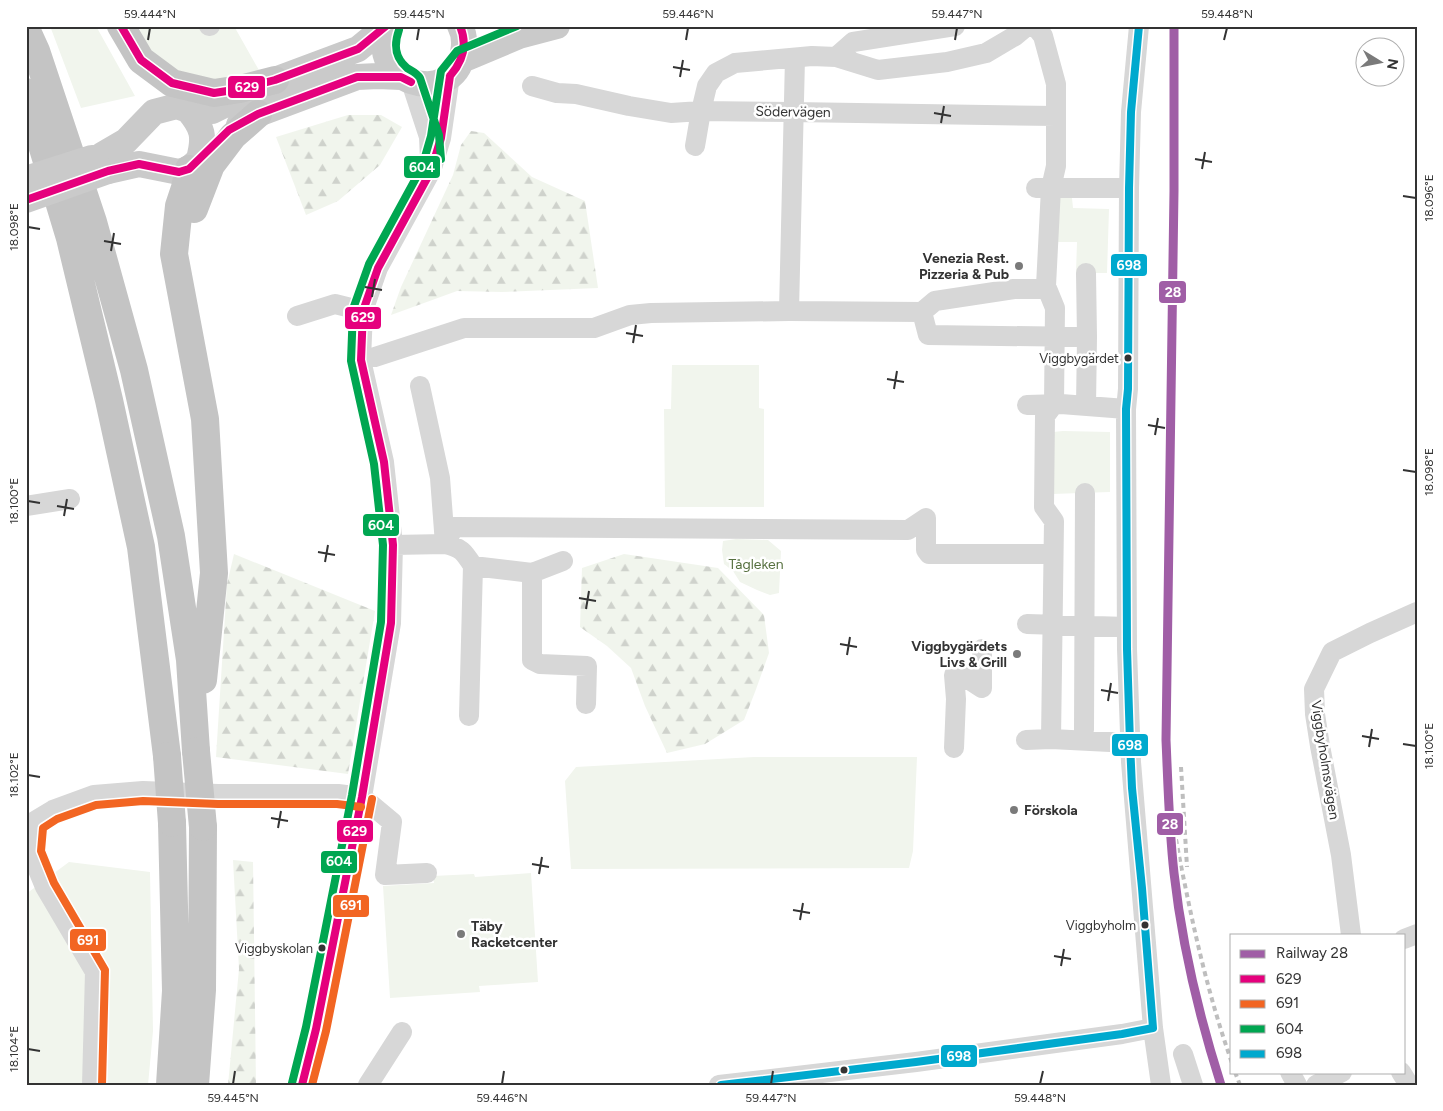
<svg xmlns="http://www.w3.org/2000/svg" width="1443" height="1111" font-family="Figtree,sans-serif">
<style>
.green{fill:#f1f5ed}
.forest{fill:url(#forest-firs)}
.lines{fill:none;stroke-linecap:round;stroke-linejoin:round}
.minor{stroke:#d7d7d7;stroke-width:20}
.major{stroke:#cacaca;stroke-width:26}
.highway{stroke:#c4c4c4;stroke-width:28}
.rail{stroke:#bebebe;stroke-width:4;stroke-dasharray:5 4;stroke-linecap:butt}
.major-bridge{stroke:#cacaca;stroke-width:26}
.highway-bridge{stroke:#c4c4c4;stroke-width:28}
.bus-1-casing{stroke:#fff;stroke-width:11}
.bus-2-casing{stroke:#fff;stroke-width:11}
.bus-3-casing{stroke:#fff;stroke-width:11}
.bus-4-casing{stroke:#fff;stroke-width:11}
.bus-1{stroke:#e5007d;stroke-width:8}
.bus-2{stroke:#f26522;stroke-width:8}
.bus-3{stroke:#00a651;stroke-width:8}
.bus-4{stroke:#00a9ce;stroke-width:8}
.rail-1-casing{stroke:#fff;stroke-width:12}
.rail-1{stroke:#a05ea6;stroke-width:9}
.ticks{fill:none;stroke:#333;stroke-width:2}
.poi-dot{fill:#7a7a7a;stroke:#fff;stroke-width:2}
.bus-dot{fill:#333;stroke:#fff;stroke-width:2}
.labels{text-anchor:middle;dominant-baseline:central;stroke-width:5;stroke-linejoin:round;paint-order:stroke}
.bus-label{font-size:13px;fill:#333;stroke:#fff;text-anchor:end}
.street-label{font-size:14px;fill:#333;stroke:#fff}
.poi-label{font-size:14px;font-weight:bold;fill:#333;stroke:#fff;text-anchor:end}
.park-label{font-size:14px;fill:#56703f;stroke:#fff}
.line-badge{stroke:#fff;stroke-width:2}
.badge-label{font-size:14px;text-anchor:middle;font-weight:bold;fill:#fff}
.neatline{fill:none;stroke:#333;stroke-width:2}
.ticks-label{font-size:12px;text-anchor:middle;fill:#333}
</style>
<defs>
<pattern id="forest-firs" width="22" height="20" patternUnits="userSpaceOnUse" patternTransform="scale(1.25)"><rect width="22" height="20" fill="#f1f5ed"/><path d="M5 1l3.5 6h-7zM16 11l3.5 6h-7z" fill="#cfd2cc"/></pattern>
</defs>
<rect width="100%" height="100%" fill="#fff"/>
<path class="green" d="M50 26H96L135 96 81 108Z
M138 26H234L260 72 237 82 178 75 151 53Z
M1054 198H1072L1073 208 1109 209 1107 273H1076L1077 242H1053Z
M672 365H759V408L764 409V507H665L664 409H671Z
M1063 431 1110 432V492L1052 494 1053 432Z
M736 539 768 540 781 551 779 593 770 595 757 590 740 582 733 571 724 564 722 550 723 541Z
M754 757H917L913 851 909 868 571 869 565 781 576 767Z
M69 862 150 872 153 1031 148 1085H26V894Z
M531 873 538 982 479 986 480 992 390 998 383 886 434 883 433 876 474 874 475 877Z"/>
<path class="forest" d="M348 115H381L402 127 380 165 338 201 306 215 276 137Z
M471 131 484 133 532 177 585 201 598 288 502 292 457 291 391 315 401 287 453 175 461 145Z
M234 554 375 611 348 774 216 757 227 584Z
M624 554 718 568 764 615 769 653 755 692 744 720 705 744 667 753 645 706 631 668 607 646 580 627 582 568Z
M233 860 253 862 256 1085H228L239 969Z"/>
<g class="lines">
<path class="minor" d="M209 26H210
M1035 26 1043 36 1056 84V166L1051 188 1046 286 1055 308 1054 404 1045 416 1044 507 1054 521 1051 739
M1139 26 1131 112 1129 188 1128 389 1126 409 1127 649 1131 762 1153 1028 1161 1085
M836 57 853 42 955 26
M411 82 429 137 430 159
M532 86 557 93 576 94 629 106 671 113 701 111 793 112 1056 116
M695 146 701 111 707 86 716 73 735 63 812 56 836 57 878 70 947 62 986 53 1015 36 1027 26
M1036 188H1129
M1047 289H1014L935 301 922 312 928 335 1087 337
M789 311 795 58
M297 316 335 304 363 311
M375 357 464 328H594L630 315 651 313 789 311 922 312
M1027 405 1061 404 1126 409
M1086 406 1087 337 1086 273
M26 506 70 499
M393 545 445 544 440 478 420 386
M473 566 532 573 563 561
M532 573V660L540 664 587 666 586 704
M1027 624 1127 627
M469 716 473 566C464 552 462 548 445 544L454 527 908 530 926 518V550L929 554H1053
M1084 730 1085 493
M1026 740 1051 739 1130 743
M954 748 956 699 954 675H962L982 688V649
M362 797 392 822 385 875 427 873
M1351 935 1341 855 1320 746 1315 714 1314 689 1332 652 1370 633 1417 612
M1404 939 1417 934
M1183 1054 1193 1085
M1290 1072 1297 1085
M1401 1072 1409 1085
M92 1085 95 972 45 887 31 853 33 822 53 810 94 795 143 791 218 794H338L362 797
M302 1085 316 1029 362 797 391 623 393 545 384 462 361 360 363 311 378 268 431 171 441 138 450 76
M368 1085 402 1032
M719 1085 916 1062 1122 1034 1153 1028
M1316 1085 1342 1072"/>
<path class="major" d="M390 26C362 81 453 110 463 53 465 43 465 35 460 26
M462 60 519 36 557 26
M188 110C203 128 205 136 199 159
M239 125 258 114 357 77 378 76 401 77
M102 155 126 141 154 112 177 106 188 110 212 111 275 80 358 49 386 26
M108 171 139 164 179 172 189 169 204 155"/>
<path class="highway" d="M121 26 141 60 172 83 214 93 240 89 275 80
M26 29 36 51 93 222 134 370 171 536 190 660 196 751
M26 92 70 238 109 400 141 547 167 756
M189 169 185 188 179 206 174 254 205 419 214 573 203 680
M194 209 211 165 233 136 258 114
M170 1085 176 991 172 823
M195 1085 202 990 203 827"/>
<path class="rail" d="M1181 767 1187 867
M1167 777C1171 815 1178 852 1186 890 1198 949 1212 1006 1232 1063
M1235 1072 1240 1085"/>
<path class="major-bridge" d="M26 179 92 158
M26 200 108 171"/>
<path class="highway-bridge" d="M196 751 203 827
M167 756 172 823"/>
<defs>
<path id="bus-1" d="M121 26 141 60 172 83 214 93 240 89 275 80 358 49 386 26
M450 76C463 61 468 45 460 26
M26 200 108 171 139 164 179 172 189 169 229 130 258 114 357 77H401L411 82
M302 1085 316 1029 362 797 391 623 393 545 384 462 361 360 363 311 378 268 431 171 441 138 450 76"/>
<path id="bus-2" d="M102 1085 105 970 54 883 41 851 43 828 57 819 96 805 143 801 218 804H337L361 807
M312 1085 326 1031 372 799"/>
<path id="bus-3" d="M399 30C394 44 394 57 407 68 412 71 417 73 420 78L439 135 441 159
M292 1083 306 1027 352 795 381 622 383 545 374 464 351 361 353 309 369 264 422 167 431 136 441 71 457 51 517 26"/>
<path id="bus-4" d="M721 1085 916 1062 1122 1034 1153 1028 1142 888 1132 788 1130 743 1127 649 1126 409 1128 389 1129 188 1131 112 1139 26"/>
</defs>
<use href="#bus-1" class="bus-1-casing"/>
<use href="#bus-2" class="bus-2-casing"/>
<use href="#bus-3" class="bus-3-casing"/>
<use href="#bus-4" class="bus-4-casing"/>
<use href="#bus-1" class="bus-1"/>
<use href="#bus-2" class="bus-2"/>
<use href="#bus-3" class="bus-3"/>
<use href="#bus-4" class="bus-4"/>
<defs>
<path id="rail-1" d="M1174 26V191L1166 740C1168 784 1169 829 1174 873 1182 945 1199 1016 1221 1085"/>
</defs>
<use href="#rail-1" class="rail-1-casing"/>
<use href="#rail-1" class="rail-1"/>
</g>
<path class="ticks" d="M148 40 150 28M417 40 419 28M686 40 688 28M955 40 957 28M1224 40 1227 28M673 67 690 70M680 77 683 60M934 113 951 116M941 123 944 106M1195 159 1212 162M1202 169 1205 152M1403 196 1416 198M28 227 40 229M104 241 121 244M111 251 114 233M365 287 382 290M372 297 375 279M626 333 643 336M633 343 636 325M887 379 904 382M894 389 897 371M1148 425 1165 428M1155 435 1158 418M1403 470 1416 472M28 501 40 503M57 506 74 509M64 516 67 499M318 552 335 555M325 562 328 545M579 598 596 601M586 609 589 591M840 644 857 647M847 655 850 637M1101 690 1118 693M1108 701 1111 683M1362 736 1379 739M1403 744 1416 746M1369 747 1372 729M28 775 40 777M271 818 288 821M278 828 281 811M532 864 549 867M539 874 542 857M793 910 810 913M800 920 803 903M1054 956 1071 959M1061 966 1064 949M28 1049 40 1051M233 1084 235 1071M502 1084 504 1071M771 1084 773 1071M1040 1084 1043 1071"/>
<g class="poi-dot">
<circle cx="1019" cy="266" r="5"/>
<circle cx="1017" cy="654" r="5"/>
<circle cx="1014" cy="810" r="5"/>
<circle cx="461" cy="934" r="5"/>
</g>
<g class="bus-dot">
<circle cx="1128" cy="358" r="4.5"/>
<circle cx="1145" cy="925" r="4.5"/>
<circle cx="322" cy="948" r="4.5"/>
<circle cx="844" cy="1070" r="4.5"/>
</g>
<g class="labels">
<g class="bus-label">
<text x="1119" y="358">Viggbygärdet</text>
<text x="1136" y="925">Viggbyholm</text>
<text x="313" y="948">Viggbyskolan</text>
</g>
<g class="street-label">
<text transform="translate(793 112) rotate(1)">Södervägen</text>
<text transform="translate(1325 760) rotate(81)">Viggbyholmsvägen</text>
</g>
<g class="poi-label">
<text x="1009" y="258">Venezia Rest.<tspan x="1009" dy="16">Pizzeria &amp; Pub</tspan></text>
<text x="1007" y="646">Viggbygärdets<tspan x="1007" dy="16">Livs &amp; Grill</tspan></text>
<text x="1024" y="810" text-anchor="start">Förskola</text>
<text x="471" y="926" text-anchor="start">Täby<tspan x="471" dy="16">Racketcenter</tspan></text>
</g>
<g class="park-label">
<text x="756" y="564">Tågleken</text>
</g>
</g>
<g class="line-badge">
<rect x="227" y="75" width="39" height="24" rx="5" fill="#e5007d"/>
<rect x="403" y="155" width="38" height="24" rx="5" fill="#00a651"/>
<rect x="1110" y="253" width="38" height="24" rx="5" fill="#00a9ce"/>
<rect x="1158" y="280" width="29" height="24" rx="5" fill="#a05ea6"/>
<rect x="344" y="306" width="38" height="24" rx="5" fill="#e5007d"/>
<rect x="362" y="513" width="38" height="24" rx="5" fill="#00a651"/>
<rect x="1111" y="733" width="38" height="24" rx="5" fill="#00a9ce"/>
<rect x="1156" y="812" width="28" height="24" rx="5" fill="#a05ea6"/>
<rect x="336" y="819" width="38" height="24" rx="5" fill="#e5007d"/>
<rect x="320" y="850" width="38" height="24" rx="5" fill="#00a651"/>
<rect x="332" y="894" width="38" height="24" rx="5" fill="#f26522"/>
<rect x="69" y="928" width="38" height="24" rx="5" fill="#f26522"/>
<rect x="940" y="1044" width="38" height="24" rx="5" fill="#00a9ce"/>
</g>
<g class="badge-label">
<text x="247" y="92">629</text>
<text x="422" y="172">604</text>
<text x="1129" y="270">698</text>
<text x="1173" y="297">28</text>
<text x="363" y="322">629</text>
<text x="381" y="530">604</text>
<text x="1130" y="750">698</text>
<text x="1170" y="829">28</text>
<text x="355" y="836">629</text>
<text x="339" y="866">604</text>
<text x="351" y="910">691</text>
<text x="88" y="945">691</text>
<text x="959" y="1061">698</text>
</g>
<rect width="1443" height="1111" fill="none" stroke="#ffffff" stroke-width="55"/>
<rect x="1230" y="934" width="175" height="140" fill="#ffffff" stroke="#adadad"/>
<rect x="1240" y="950" width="25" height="8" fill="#a05ea6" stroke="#adadad"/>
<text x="1276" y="958" font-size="15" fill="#333333">Railway 28</text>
<rect x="1240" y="975" width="25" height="8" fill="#e5007d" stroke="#adadad"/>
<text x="1276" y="984" font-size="15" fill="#333333">629</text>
<rect x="1240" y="1000" width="25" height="8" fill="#f26522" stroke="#adadad"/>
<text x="1276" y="1008" font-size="15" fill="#333333">691</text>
<rect x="1240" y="1025" width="25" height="8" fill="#00a651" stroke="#adadad"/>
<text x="1276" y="1034" font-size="15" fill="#333333">604</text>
<rect x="1240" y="1050" width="25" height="8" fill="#00a9ce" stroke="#adadad"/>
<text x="1276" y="1058" font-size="15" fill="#333333">698</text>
<g transform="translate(1380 62) rotate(100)"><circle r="24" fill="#ffffff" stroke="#adadad"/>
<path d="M0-4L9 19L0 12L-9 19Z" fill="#7a7a7a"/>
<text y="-8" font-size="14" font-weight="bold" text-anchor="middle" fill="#333333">N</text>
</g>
<rect x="28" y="28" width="1388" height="1056" class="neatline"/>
<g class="ticks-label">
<text x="150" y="18">59.444°N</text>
<text x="419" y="18">59.445°N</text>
<text x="688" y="18">59.446°N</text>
<text x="957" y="18">59.447°N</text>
<text x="1227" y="18">59.448°N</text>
<text transform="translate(1429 198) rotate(-90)" y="4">18.096°E</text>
<text transform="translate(14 227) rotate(-90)" y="4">18.098°E</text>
<text transform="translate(1429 472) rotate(-90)" y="4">18.098°E</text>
<text transform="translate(14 501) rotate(-90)" y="4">18.100°E</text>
<text transform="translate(1429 746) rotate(-90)" y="4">18.100°E</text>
<text transform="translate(14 775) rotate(-90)" y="4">18.102°E</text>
<text transform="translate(14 1049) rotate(-90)" y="4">18.104°E</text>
<text x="233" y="1102">59.445°N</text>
<text x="502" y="1102">59.446°N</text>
<text x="771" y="1102">59.447°N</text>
<text x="1040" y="1102">59.448°N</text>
</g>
</svg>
